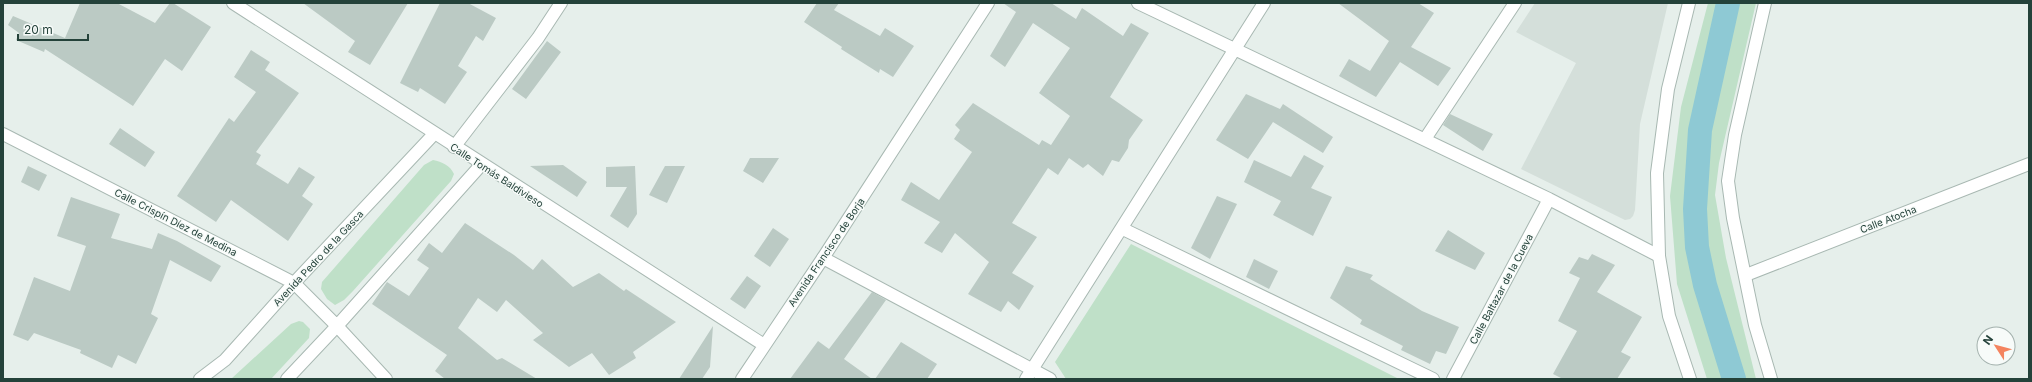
<svg xmlns="http://www.w3.org/2000/svg" width="2032" height="382" font-family="Inter,sans-serif">
<style>
.built{fill:#d4dfda}
.green{fill:#bfe0c8}
.lines{fill:none;stroke-linecap:round;stroke-linejoin:round}
.canal{stroke:#8ec9d4;stroke-width:24}
.building{fill:#bbcac4}
.minor-casing{stroke:#a8b8b2;stroke-width:14}
.tertiary-casing{stroke:#a8b8b2;stroke-width:14}
.minor{stroke:#fff;stroke-width:12}
.tertiary{stroke:#fff;stroke-width:12}
.labels{text-anchor:middle;dominant-baseline:central;stroke-width:3;stroke-linejoin:round;paint-order:stroke}
.street-label{font-size:10px;fill:#24423a;stroke:#f7fbf9}
</style>
<rect width="100%" height="100%" fill="#e6efeb"/>
<path class="built" d="M1535 3H1668L1640 124 1635 210 1633 216 1630 219 1625 220 1521 169 1576 63 1516 32Z"/>
<path class="green" d="M1708 3H1756L1719 163 1715 195 1726 258 1756 379H1707L1677 284 1670 196 1681 107Z
M433 160C442 162 450 165 454 174L451 181 353 291 344 300 335 305 327 299 321 289 322 282 424 165Z
M1131 244 1399 379H1400H1066L1055 362Z
M299 321 303 322 310 329 309 338 271 379H231L291 324Z"/>
<g class="lines">
<path class="canal" d="M1728 3 1700 130 1695 209 1697 247 1705 285 1734 379"/>
</g>
<path class="building" d="M80 3H117L155 23 170 3H173L211 27 182 71 165 59 133 106 45 49 44 52 16 40 19 33 8 25 13 16 65 38Z
M303 3H408L370 65 348 52 355 41Z
M440 3H468L496 18 483 41 476 36 458 66 467 72 445 104 420 88 418 92 400 83Z
M817 3H839L834 10 880 36 885 28 914 46 893 77 880 69 879 73 841 49 842 47 804 22Z
M1003 3H1051L1076 19 1082 8 1123 36 1131 23 1149 33 1110 97 1143 120 1129 140 1128 148 1119 162 1112 160 1103 176 1088 164 1083 168 1069 158 1058 175 1048 168 1012 223 1037 237 1012 273 1034 286 1019 310 1008 301 1001 312 968 294 989 262 955 233 942 253 924 243 940 222 901 200 911 182 939 200 972 152 954 139 960 130 955 125 973 103 1039 145 1042 140 1051 145 1070 116 1039 93 1070 48 1033 23 1005 67 990 56 1016 12Z
M1338 3H1418L1434 13 1411 47 1451 68 1438 86 1400 62 1376 97 1360 88 1339 76 1349 59 1370 71 1389 41Z
M547 41 561 52 526 99 512 89Z
M251 50 270 62 265 70 299 93 256 152 261 155 256 164 288 184 299 167 315 177 302 196 313 204 288 241 231 200 216 222 177 196 229 118 234 122 256 92 234 77Z
M1246 94 1280 109 1283 104 1333 137 1323 153 1273 122 1248 159 1216 140Z
M1450 114 1493 134 1483 151 1443 125Z
M120 128 155 152 145 167 109 144Z
M1304 155 1324 166 1311 188 1332 197 1313 236 1273 215 1281 201 1244 182 1254 160 1291 177Z
M750 158H779L763 183 743 171Z
M563 165 587 182 577 197 530 166Z
M28 166 47 175 39 191 21 182Z
M635 166 637 214 628 228 610 216 627 187H606V167Z
M665 166H685L667 203 649 195Z
M1217 196 1237 204 1210 259 1191 248Z
M71 197 120 214 111 238 152 249 158 233 177 241 221 266 211 282 170 260 151 314 158 318 136 364 118 355 112 368 80 353 81 350 34 333 28 341 13 335 34 277 70 291 86 246 57 236Z
M465 223 514 255 533 270 542 259 573 287 599 273 624 291 626 289 676 322 633 352 636 358 609 375 592 353 569 367 533 340 543 333 506 300 497 312 478 298 458 328 497 360 502 358 537 379H445L435 371 447 355 372 304 387 282 409 296 429 268 417 260 429 243 442 253Z
M773 228 789 239 770 267 754 256Z
M1448 230 1485 253 1475 270 1435 251Z
M1592 254 1615 265 1597 292 1642 317 1621 352 1631 357 1617 379H1563L1553 374 1577 331 1558 321 1580 278 1569 273 1579 257 1588 260Z
M1254 259 1278 271 1269 289 1246 277Z
M1346 266 1373 275 1370 279 1422 311 1459 327 1446 354 1436 351 1430 364 1401 350 1403 346 1360 324 1362 320 1330 298Z
M747 276 761 286 745 309 730 299Z
M872 292 886 300 844 359 872 379H790L818 341 829 349Z
M713 326 710 367 702 379H679Z
M901 342 937 364 927 379H875Z"/>
<g class="lines">
<defs>
<path id="minor" d="M1138 3 1549 199 1659 256
M3 134 294 283 337 326 386 379
M1425 139 1515 3
M454 147 538 38 561 3
M1123 229 1433 379
M823 258 1050 379
M1746 275 2029 164
M200 379 225 360 294 283 434 134
M287 379 337 326 481 165
M1026 379 1264 3
M1453 379 1549 199"/>
<path id="tertiary" d="M233 3 764 345
M1689 3 1668 89 1657 173 1659 256 1669 316 1690 379
M1765 3 1735 135 1728 181 1733 218 1755 325 1771 379
M742 379 823 258 988 3"/>
</defs>
<use href="#minor" class="minor-casing"/>
<use href="#tertiary" class="tertiary-casing"/>
<use href="#minor" class="minor"/>
<use href="#tertiary" class="tertiary"/>
</g>
<g class="labels">
<g class="street-label">
<text transform="translate(497 175) rotate(33)">Calle Tomás Baldivieso</text>
<text transform="translate(1888 219) rotate(-21)">Calle Atocha</text>
<text transform="translate(176 222) rotate(27)">Calle Crispín Díez de Medina</text>
<text transform="translate(826 252) rotate(-56)">Avenida Francisco de Borja</text>
<text transform="translate(318 258) rotate(-47)">Avenida Pedro de la Gasca</text>
<text transform="translate(1501 289) rotate(-62)">Calle Baltazar de la Cueva</text>
</g>
</g>
<rect width="2032" height="382" fill="none" stroke="#24423a" stroke-width="8"/>
<g transform="translate(1996 346) rotate(306)"><circle r="19" fill="#f7fbf9" stroke="#a3b1ad"/>
<path d="M0-3L7 15L0 10L-7 15Z" fill="#f4845f"/>
<text y="-6" font-size="11" font-weight="bold" text-anchor="middle" fill="#24423a">N</text>
</g>
<path d="M18 34v6h70v-6" fill="none" stroke="#24423a" stroke-width="2"/>
<text x="24" y="34" font-size="12" fill="#24423a" stroke="#f7fbf9" stroke-width="3" paint-order="stroke">20 m</text>
</svg>
